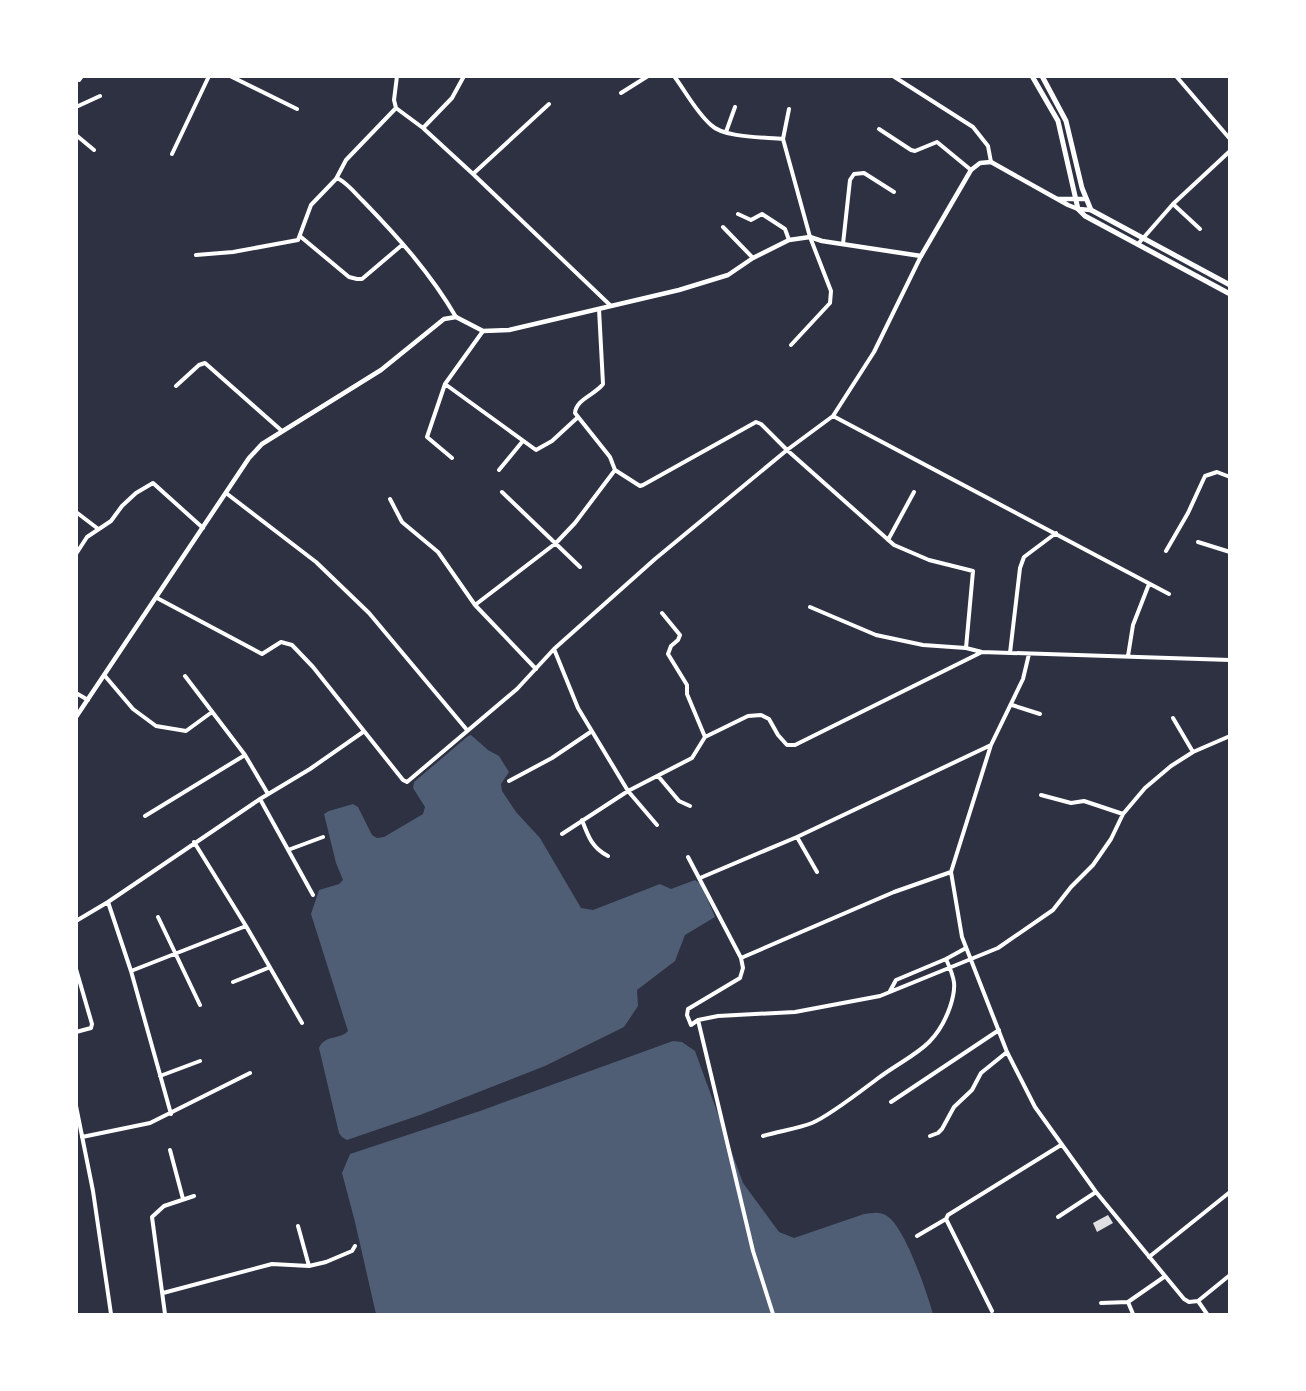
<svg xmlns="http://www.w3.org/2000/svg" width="1306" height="1391" font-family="Jost,sans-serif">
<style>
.water{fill:#4f5d75}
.building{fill:#e0e0e3}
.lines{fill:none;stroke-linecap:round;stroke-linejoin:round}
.minor{stroke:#fff;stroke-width:4}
.tertiary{stroke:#fff;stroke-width:4.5}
.secondary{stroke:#fff;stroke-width:5}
</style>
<rect width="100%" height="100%" fill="#2d3142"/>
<path class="water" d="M471 735 488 750 499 756 509 772 501 784 502 791 516 812 540 838 581 908 593 910 660 884 671 889 695 880 701 884 715 917 685 935 675 961 637 990 638 1006 624 1027 545 1066 420 1115 347 1140 342 1137 339 1133 319 1048C325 1034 340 1040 348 1031L311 914 319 890 339 884 343 880 336 863 324 814 329 811 353 804 358 807 372 835 377 838 384 837 423 814 425 807 413 788 414 782 468 736Z
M673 1041 682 1042 695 1051 743 1183 779 1232 794 1238 864 1214C872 1213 880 1211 887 1216 905 1227 927 1293 933 1314H376L355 1222 342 1173 350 1154 480 1111Z"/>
<path class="building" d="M1108 1215 1113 1223 1097 1232 1093 1223Z"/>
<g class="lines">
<path class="minor" d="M230 76 297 109
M397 76 394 100 396 108 423 128 473 174 611 306
M674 76C686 92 696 112 711 125 724 138 764 137 783 139
M893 76 973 127 988 146 991 162
M1176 76 1230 139
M79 80 82 76
M621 93 648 76
M76 107 100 96
M789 109 783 139 810 237 831 291 830 303 791 345
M423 128 452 98 464 76
M879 129 911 150 915 151 937 142 971 170
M726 132 735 107
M76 135 94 150
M172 154 209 76
M473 174 549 104
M336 179 346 160 396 108
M1173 204 1200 229
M738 214 751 220 762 214 785 229 789 240
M723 227 753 258
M301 237 349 277 357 279H362L402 245
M843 244 850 180 854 174 864 173 894 192
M1138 244 1173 204 1230 151
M196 255 233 252 298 240 311 205 336 179H339C348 184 356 194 363 201 398 237 431 274 456 317
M599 309 603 384C595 395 576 399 575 413L610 457 615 470 640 486 643 485 756 422 761 424 787 450 894 545 929 560 973 571 966 648
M445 384 536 450 552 441 577 418
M176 386 199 365 205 363 282 431
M833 416 1169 594
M452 458 427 437 445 384 483 331
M499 470 522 442
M502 492 580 567
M226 493 316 562 369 613 467 730
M390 499 402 522 438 552 475 605 536 669
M76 512 97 528
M888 540 914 492
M1198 542 1230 552
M1166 551 1188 513 1205 476 1217 472 1230 477
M76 554 87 537 111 521 122 506 136 493 153 483 203 528
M157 598 262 654 281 642 292 645 313 667 403 780 407 782 517 689 554 649 655 559 787 450 833 416 874 352 921 256
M475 605 556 543 575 523 615 470
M810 607 876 635 923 645 966 648 982 652 1230 660
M662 613 680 635 678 640 671 646 668 654 687 685V694L705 737
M554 649 578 708 628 791 657 825
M1010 653 1020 568 1024 557 1056 533
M1029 654 1023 679 991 745 951 872 962 937 1007 1052 1035 1107 1096 1192 1184 1299 1189 1302 1198 1301 1207 1314
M1128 656 1133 625 1149 584
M105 676 133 709 156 726 186 731 212 712
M185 676 245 755 268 794
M76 693 88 700
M1012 705 1040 714
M1173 718 1193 752
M658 776 679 801 690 806
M509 781 552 758 592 731
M1041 795 1071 803 1084 801 1123 814
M260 799 313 895
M145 816 245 755
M582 820C588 836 592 848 608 856
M562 834 628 791 692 758 705 737 748 716 761 715 769 719 778 735 787 745H795L982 652
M797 837 817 872
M194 842 246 926 302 1023
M288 850 323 837
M688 857 741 958 743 968 740 978 688 1009 687 1015 691 1025 698 1020 718 1016 795 1012 880 996 998 948 1053 910 1071 887 1093 865 1111 839 1123 814 1145 788 1171 766 1193 752 1230 736
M700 878 797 837 991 745
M108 902 131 971 171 1114
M158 917 200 1005
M76 921 108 902 260 799 310 769 363 732
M741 958 894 892 951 872
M76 969 92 1024 91 1028 76 1032
M131 971 246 926
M233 982 268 968
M890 991 896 980 946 959 966 948
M698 1020 753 1251 773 1314
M160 1076 200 1061
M891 1102 999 1030
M76 1106 93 1191 111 1314
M763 1136C779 1131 797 1129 812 1123 829 1116 861 1091 877 1079 910 1054 935 1050 950 1007 957 986 955 979 946 959
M930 1136 938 1133 942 1129 954 1107 972 1090 981 1073 1007 1052
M82 1137 150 1123 250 1073
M170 1150 183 1199
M1058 1217 1096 1192
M298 1226 309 1266
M917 1236 946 1219
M1149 1257 1230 1192
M163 1293 272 1264 309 1266 326 1262 352 1251 355 1246
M1198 1301 1230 1275
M1128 1302 1133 1314
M1101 1303 1128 1302 1164 1277
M992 1311 946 1219 948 1215 1061 1145
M165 1314 152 1217 164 1206 194 1196"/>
<path class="tertiary" d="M1058 199H1086
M76 717 249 458 262 444 381 370 444 319 456 317 483 331 509 330 679 290 728 275 753 258 789 240 810 237 822 241 921 256 971 170 980 163 991 162 1068 205 1078 209 1091 210"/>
<path class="secondary" d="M1032 76 1058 121 1078 209 1085 216 1230 294
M1042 76 1066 121 1082 188 1091 210 1230 285"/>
</g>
<rect width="1306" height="1391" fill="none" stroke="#ffffff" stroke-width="156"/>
</svg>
